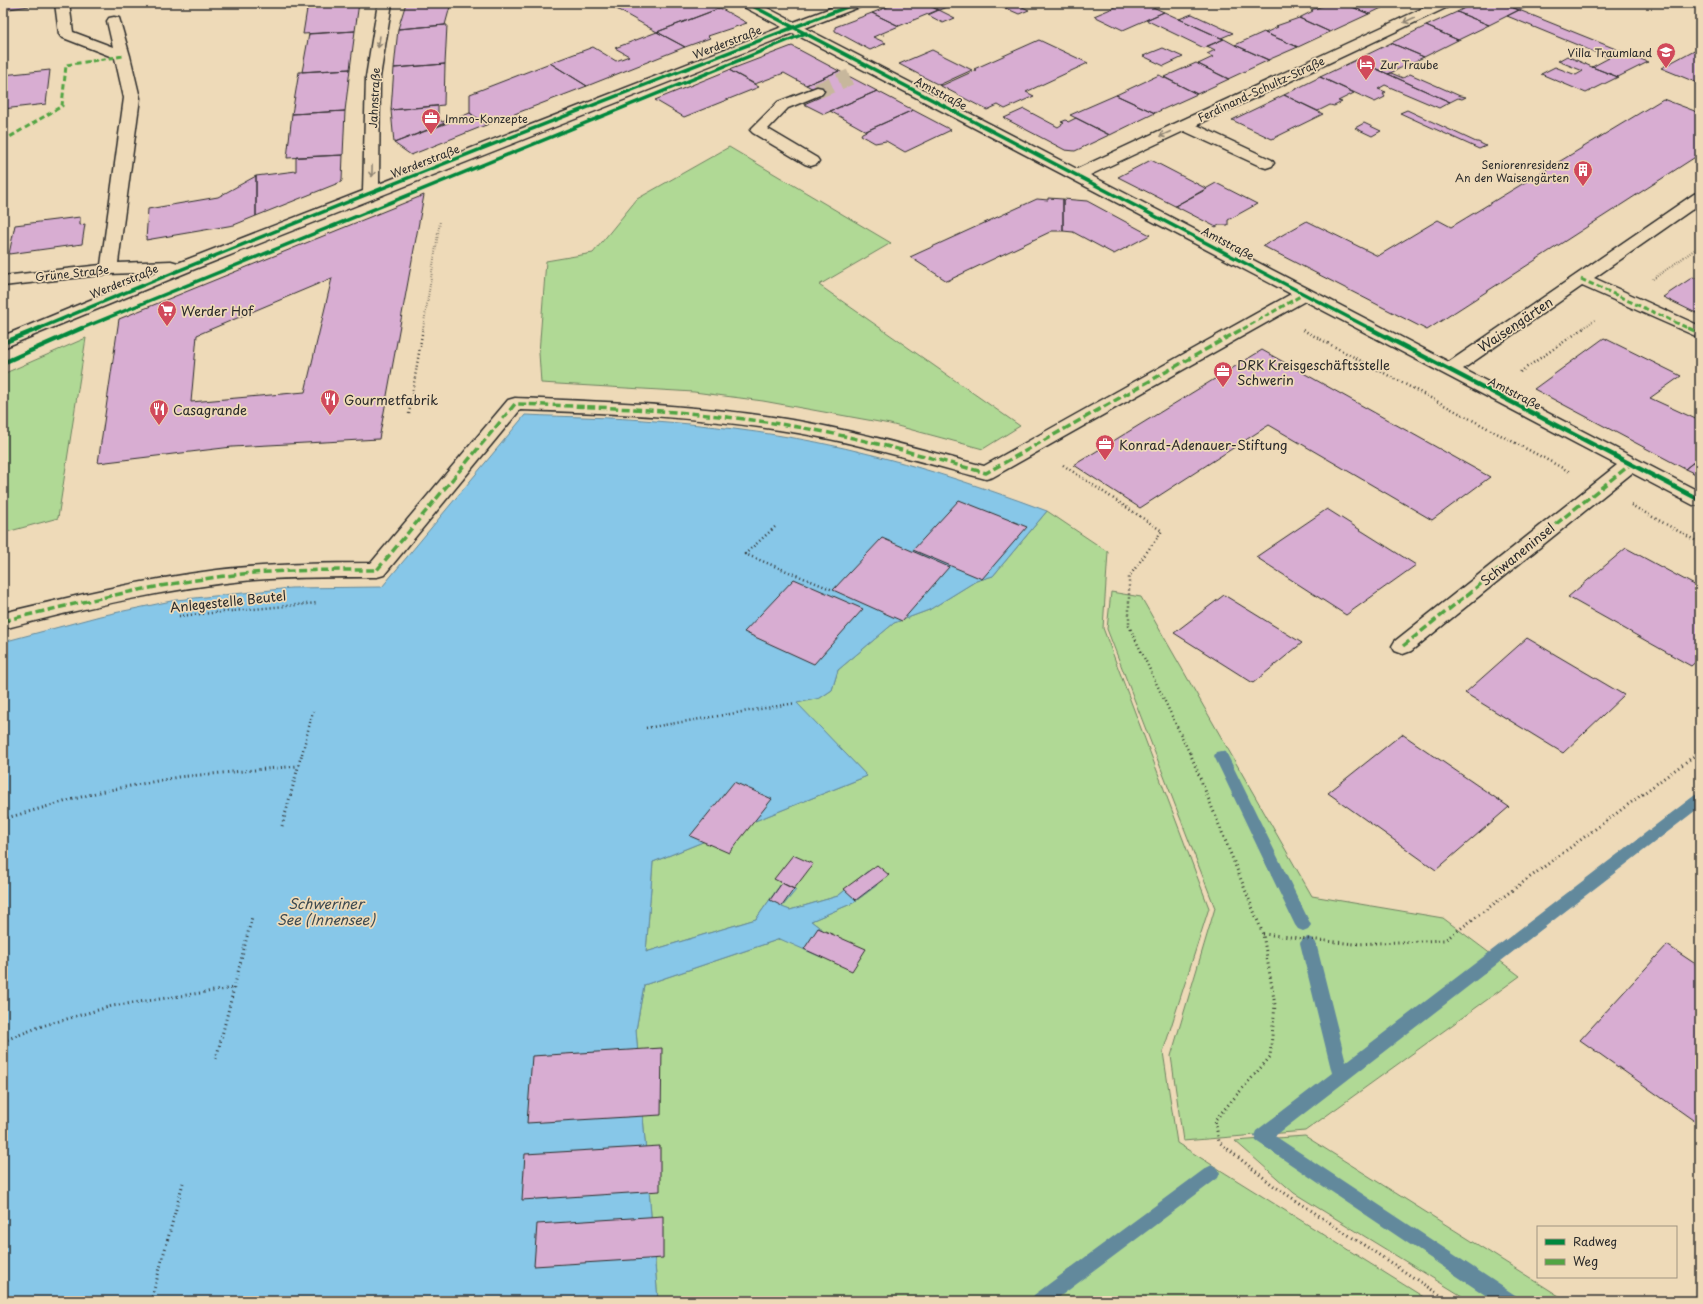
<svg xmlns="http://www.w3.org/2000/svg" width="1703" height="1304" font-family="'Playpen Sans',sans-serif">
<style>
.green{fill:#b0d995;stroke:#6e8260}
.water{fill:#87c7e8;stroke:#62899c}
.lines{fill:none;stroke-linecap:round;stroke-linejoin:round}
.stream{fill:#62899c;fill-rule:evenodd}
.building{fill:#d8add2;stroke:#2b2b2b;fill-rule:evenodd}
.minor-tunnel{stroke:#c7b79c;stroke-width:16;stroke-dasharray:16 8;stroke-linecap:butt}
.minor-casing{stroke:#2b2b2b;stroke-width:3}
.path-far2{stroke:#2b2b2b;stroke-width:2;stroke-dasharray:0.5 2;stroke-linecap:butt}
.path-far1{stroke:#2b2b2b;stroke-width:2.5;stroke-dasharray:1 3;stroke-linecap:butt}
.path{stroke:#2b2b2b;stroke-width:3;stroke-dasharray:1 3.5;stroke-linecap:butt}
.minor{fill:#eedab8;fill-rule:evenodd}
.quiet-far1{stroke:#51a443;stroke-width:3;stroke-dasharray:5.5 3;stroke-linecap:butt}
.quiet{stroke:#51a443;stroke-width:3.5;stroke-dasharray:8 3.5;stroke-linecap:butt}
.cycleway-far1-casing{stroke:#eedab8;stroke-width:5.5}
.cycleway-casing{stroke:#eedab8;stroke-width:7}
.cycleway-far1{stroke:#00873e;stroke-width:3.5}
.cycleway{stroke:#00873e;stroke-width:4.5}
.oneway{stroke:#8c8272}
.labels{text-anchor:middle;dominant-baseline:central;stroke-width:3.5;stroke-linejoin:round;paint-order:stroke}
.far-street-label{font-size:11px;fill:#2b2b2b;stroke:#eedab8}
.far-poi-label{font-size:11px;fill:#2b2b2b;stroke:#eedab8;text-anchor:end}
.poi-label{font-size:13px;fill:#2b2b2b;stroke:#eedab8;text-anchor:start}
.street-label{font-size:13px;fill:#2b2b2b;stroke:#eedab8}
.water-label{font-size:14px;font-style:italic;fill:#3d4a51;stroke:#eedab8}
</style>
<rect width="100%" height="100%" fill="#eedab8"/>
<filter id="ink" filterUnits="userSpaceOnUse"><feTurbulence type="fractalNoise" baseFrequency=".025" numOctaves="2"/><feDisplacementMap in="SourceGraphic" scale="8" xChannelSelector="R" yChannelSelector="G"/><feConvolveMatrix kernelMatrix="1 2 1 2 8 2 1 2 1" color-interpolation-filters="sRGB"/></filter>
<g filter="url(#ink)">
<path class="green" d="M729 147 891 243 819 285 1020 426 983 449 890 424 763 401 694 392 541 383 539 353 546 261 593 253 637 199Z
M86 338 58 518 3 533V374Z
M1047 511 1108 552 1103 628 1209 908 1163 1052 1177 1143 1430 1301H658L636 1030 644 985 780 939 836 940 811 921 853 903 877 885 868 871 838 896 790 910 781 907V884L756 919 646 952 653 862 867 776 796 703 820 698 832 690 838 670 894 623 929 610 976 581 993 576Z
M1111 592 1141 597 1312 896 1443 918 1520 976 1305 1131 1183 1141 1171 1056 1215 908 1107 629Z
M1305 1136 1567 1301H1470L1294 1193 1235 1141Z"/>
<path class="water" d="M525 415C568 417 612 417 655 421 708 425 764 432 816 442 896 458 972 483 1047 511L993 576 976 581 929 610 894 623 838 670 832 690 820 698 797 703 867 776 653 862 646 952 756 919 781 884 796 890 782 907 790 910 838 896 868 871 877 885 853 903 811 921 836 940 821 957 780 939 644 985 636 1030 658 1301H3V642L100 616 176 600 291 588 382 587Z"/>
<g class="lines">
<path class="stream" d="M1221 751 1226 752 1228 756 1311 925 1308 929 1303 931 1298 929 1295 925 1214 756 1216 752Z
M1700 794V807L1275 1136 1515 1295 1518 1301H1494L1256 1141 1254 1136 1256 1131 1332 1073 1300 943 1303 939 1308 937 1313 939 1316 943 1346 1062 1695 795Z
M1212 1165 1218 1168 1220 1173 1218 1178 1054 1301H1031L1034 1295 1206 1168Z"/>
</g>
<path class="building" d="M3 3H29V6L3 10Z
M308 3H359L355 31 303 34Z
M406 3H451L445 25 398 29Z
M606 3H708L718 9 657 32Z
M897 3H924L938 10 899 26 872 13Z
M924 3H957L939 10Z
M994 3H1014L1029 10 1019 14Z
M1125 3H1144L1164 12 1123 30 1094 16Z
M1331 3H1343L1369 14 1330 32 1299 18 1313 11 1311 10Z
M1343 3H1392L1369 14Z
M1474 3H1501L1519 10 1489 25 1457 12Z
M1501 3H1536L1519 10Z
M720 8 747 23 708 36 710 38 685 47 657 32Z
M939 10 955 18 943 23 928 15Z
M1519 10 1648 62 1618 77 1592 67 1609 58 1507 16Z
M1164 12 1221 38 1224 39 1204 48 1146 20Z
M1457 12 1489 25 1458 40 1426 26Z
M872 13 899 26 873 37 886 43 870 50 835 31V27Z
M1192 14 1233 33 1221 38 1179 19Z
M1299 18 1330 32 1298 47 1265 33 1278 27 1276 26Z
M445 25H447L445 64 394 68 398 29Z
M1426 26 1458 40 1424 57 1391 43Z
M355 31 350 69 302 72 309 34Z
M657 32 685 47 587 86 550 63 593 47 616 61 629 56 615 48Z
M1264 32 1265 33 1298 47 1268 60 1235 45Z
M1224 39 1235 45 1269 60 1228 79 1198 64 1213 57 1207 54 1215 50 1207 46Z
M1039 40 1088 63 1026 92 1034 96 1005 109 998 105 987 110 939 85H943L976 70 974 69Z
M1391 43 1424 57 1388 74 1356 60Z
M792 46 839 71 806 85 784 73 755 84 729 70Z
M1700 47V84L1661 68Z
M1163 48 1183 57 1164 66 1143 56Z
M932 50 972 70 939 85 899 64Z
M1567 56 1592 67 1618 77 1586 93 1541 74 1555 67 1576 75 1583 71 1558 61Z
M1356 60 1388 74 1450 102 1439 108 1385 85 1378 89 1386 92 1383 94 1385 97 1375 102 1320 77Z
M550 63 587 86 486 125 470 113V94Z
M1196 63 1198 64 1229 79 1197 94 1164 77Z
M445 64 444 105 391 110 394 68Z
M350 69 345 111 292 114 299 72Z
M50 70 46 104 3 109V75Z
M729 70 759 87 684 117 655 100Z
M839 71 877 91 824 114 804 104 825 95 806 85Z
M1391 73 1403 78 1410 74 1460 96 1466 97 1462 99 1458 98 1450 102 1388 74Z
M1159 75 1197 94 1155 113 1116 95Z
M1320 77 1354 93 1338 101 1342 102 1334 106 1330 105 1318 111 1284 95Z
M877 91 913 110 866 131 830 111Z
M1116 95 1155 113 1110 135 1070 115Z
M1284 95 1323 114 1272 139 1232 120Z
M1663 99 1700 113V154L1427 330 1263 246 1307 221 1378 256 1438 220 1451 227Z
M438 106V117L442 122 447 120 450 122 394 143 391 110Z
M1024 109 1058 127 1064 123 1061 122 1066 120 1068 122 1076 118 1109 135 1075 151 1065 150 1004 118Z
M913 110 951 130 905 152 886 141 875 143 861 135 862 133Z
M1407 110 1476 142H1478L1486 146 1479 149 1400 113Z
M345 111 343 155 287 158 292 114Z
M470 113 486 125 411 155 394 143Z
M1364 123 1381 131 1372 136 1355 128Z
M343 155 342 180 341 182 256 216V176L296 171V157Z
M1151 160 1207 189 1175 206 1118 177Z
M256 176V216L234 225 146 240 148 209 218 197Z
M1216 183 1257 204 1228 220V225H1219L1216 227 1175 206Z
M424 195 379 439 232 447 98 463 119 319ZM332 278 305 392 191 402 197 335Z
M1048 198 1063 199V231H1052L947 281 910 257 1037 199 1048 200Z
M1063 199 1087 201 1150 235 1114 254 1073 232 1063 231Z
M80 217V225L85 224 82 244 9 254 15 225Z
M1693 277 1700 280V315L1663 297Z
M1604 338 1681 376 1650 398 1700 421V457L1685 469 1534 389Z
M1262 350 1490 477 1432 520 1269 425 1140 508 1074 465Z
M1700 457V476L1685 469Z
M959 500 1027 527 982 579 913 550Z
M1327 509 1416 565 1346 615 1256 557Z
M882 538 949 567 902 621 833 590Z
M1626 548 1700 588V658L1691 666 1568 597Z
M794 579 863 609 814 664 744 632Z
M1224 595 1302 643 1253 683 1174 633Z
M1527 638 1624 695 1563 753 1465 693Z
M1402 734 1509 807 1436 870 1328 793Z
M734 782 772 799 729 853 690 836Z
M793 855 813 864 794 889 774 879Z
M877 865 889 875 856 900 844 889Z
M782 883 794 889 782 906 770 900Z
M818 928 866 949 852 971 804 949Z
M1667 945 1700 967V1125L1580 1040Z
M662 1048 661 1115 527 1123 532 1056Z
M660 1146V1191L522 1200 525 1154Z
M663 1216V1258L534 1266 537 1224Z"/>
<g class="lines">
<path class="minor-tunnel" d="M817 91 850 77"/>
<defs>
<path id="minor" d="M55 3H69L73 32 113 47 107 21 109 18 114 17 119 18 130 56 140 98 118 263 171 261 178 263 363 191 366 77 378 3H392L380 77 379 184 782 27 742 6 740 3H758L794 22 844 3H864L862 6 805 28 1077 169 1434 3H1452L1450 6 1197 125 1272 160 1274 163 1272 166 1266 168 1260 166 1184 131 1090 175 1449 362 1694 194 1700 192V204L1594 278 1700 326V338L1582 286 1463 369 1700 492V506L1693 505 1632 473 1411 651 1403 654 1395 651 1392 646 1395 641 1617 465 1305 301 993 477 986 479C924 463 862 444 798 433 706 417 613 413 520 410L384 575 377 577C336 577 294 577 253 580 168 588 85 608 3 629V613C74 596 145 579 217 570 268 564 320 563 371 563L508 400 515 398C610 402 705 405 798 421 861 432 922 450 984 466L1291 294 793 33 195 269 3 348V336L158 272 109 274 3 286V276L101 265 124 98 115 58 61 37 59 34Z
M817 87 822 88 824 91 822 94 788 108 768 129 817 158 819 161 817 164 811 166 805 164 753 133 750 130 778 102Z"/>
</defs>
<use href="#minor" class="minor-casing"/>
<path class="path-far2" d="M881 34 884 35
M1653 279 1700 246
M423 329 440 221
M1582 329 1596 319"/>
<path class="path-far1" d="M1303 330 1570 472
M1520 372 1584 328
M409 414 423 328
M1063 465 1162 531 1129 577V626L1190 754
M1631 505 1700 543
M775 527 745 554 833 590
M179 616 318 603
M646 728 796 703
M302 754 313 711
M1696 754 1700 751"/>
<path class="path" d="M1190 753 1263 934 1275 1005 1270 1057 1215 1120 1219 1142 1274 1186 1449 1301
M3 819 99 792 178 777 298 766
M282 826 302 753
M1263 934 1354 944 1445 940 1698 753
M3 1041 42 1026 112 1006 234 988
M216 1059 252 917
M151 1301 183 1183"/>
<use href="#minor" class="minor"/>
<path class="quiet-far1" d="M3 141 62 106 66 65 123 56
M1581 279 1690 329
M1243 329 1304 294"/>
<path class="quiet" d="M1688 328 1700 333
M3 621C85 601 168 581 253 573 294 570 336 570 377 570L515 404C609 407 705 411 798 427 862 438 924 456 986 473L1244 328
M1403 646 1631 464"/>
<defs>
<path id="cycleway-far1" d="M747 3 1371 329
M38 329C309 215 583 108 857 3
M80 329 806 33"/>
<path id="cycleway" d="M1369 328 1700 500
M3 343 40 328
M3 363 82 328"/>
</defs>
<use href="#cycleway-far1" class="cycleway-far1-casing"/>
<use href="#cycleway" class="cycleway-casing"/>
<use href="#cycleway-far1" class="cycleway-far1"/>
<use href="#cycleway" class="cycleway"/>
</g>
<defs><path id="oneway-shaft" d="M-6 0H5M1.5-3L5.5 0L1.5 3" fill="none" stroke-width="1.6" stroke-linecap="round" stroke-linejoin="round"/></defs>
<g class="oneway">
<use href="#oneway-shaft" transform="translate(1409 20) rotate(155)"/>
<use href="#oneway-shaft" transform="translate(379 42) rotate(99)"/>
<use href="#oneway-shaft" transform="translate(1165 134) rotate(155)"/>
<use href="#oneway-shaft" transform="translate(372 171) rotate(91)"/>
</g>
</g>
<defs>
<symbol id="school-pin" viewBox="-11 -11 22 30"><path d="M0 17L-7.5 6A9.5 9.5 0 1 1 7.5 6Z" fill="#d1495b" stroke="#eedab8"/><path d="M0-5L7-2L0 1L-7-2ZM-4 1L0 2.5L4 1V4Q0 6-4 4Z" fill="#fff"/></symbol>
<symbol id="hotel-pin" viewBox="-11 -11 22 30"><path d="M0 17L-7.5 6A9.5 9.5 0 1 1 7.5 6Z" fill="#d1495b" stroke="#eedab8"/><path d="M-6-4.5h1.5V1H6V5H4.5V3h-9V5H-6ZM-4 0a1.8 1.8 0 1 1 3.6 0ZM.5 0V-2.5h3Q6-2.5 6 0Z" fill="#fff"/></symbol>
<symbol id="office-pin" viewBox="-11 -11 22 30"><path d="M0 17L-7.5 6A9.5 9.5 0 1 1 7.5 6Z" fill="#d1495b" stroke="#eedab8"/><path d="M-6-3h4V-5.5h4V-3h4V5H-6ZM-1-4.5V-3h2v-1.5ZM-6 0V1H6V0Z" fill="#fff"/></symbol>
<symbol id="building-pin" viewBox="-11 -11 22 30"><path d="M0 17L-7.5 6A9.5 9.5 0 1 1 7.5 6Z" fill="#d1495b" stroke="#eedab8"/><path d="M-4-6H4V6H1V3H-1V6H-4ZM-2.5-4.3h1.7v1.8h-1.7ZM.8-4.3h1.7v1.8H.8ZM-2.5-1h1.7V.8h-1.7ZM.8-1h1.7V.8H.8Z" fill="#fff"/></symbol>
<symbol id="supermarket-pin" viewBox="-11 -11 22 30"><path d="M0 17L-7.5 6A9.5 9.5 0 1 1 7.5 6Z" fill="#d1495b" stroke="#eedab8"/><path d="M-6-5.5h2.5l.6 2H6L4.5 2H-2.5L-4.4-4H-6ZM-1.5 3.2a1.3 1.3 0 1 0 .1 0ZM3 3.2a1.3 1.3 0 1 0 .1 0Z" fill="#fff"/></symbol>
<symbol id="restaurant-pin" viewBox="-11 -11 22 30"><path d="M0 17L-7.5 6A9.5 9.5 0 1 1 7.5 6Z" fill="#d1495b" stroke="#eedab8"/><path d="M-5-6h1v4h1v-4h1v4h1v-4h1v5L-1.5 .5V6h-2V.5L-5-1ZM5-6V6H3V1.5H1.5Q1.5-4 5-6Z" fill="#fff"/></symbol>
</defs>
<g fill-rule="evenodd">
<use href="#school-pin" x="1655" y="41" width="22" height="30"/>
<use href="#hotel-pin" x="1355" y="53" width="22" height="30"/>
<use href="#office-pin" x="420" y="107" width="22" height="30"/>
<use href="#building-pin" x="1572" y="159" width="22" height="30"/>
<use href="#supermarket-pin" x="156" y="299" width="22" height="30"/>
<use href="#office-pin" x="1212" y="360" width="22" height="30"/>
<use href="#restaurant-pin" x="319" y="388" width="22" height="30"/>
<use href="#restaurant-pin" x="148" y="398" width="22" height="30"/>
<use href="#office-pin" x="1094" y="433" width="22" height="30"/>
</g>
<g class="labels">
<g class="far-street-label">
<text transform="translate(727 42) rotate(-21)">Werderstraße</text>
<text transform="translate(1261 89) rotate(-25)">Ferdinand-Schultz-Straße</text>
<text transform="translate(941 93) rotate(28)">Amtstraße</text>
<text transform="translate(374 98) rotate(-87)">Jahnstraße</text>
<text transform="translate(425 161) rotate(-21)">Werderstraße</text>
<text transform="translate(1228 243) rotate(28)">Amtstraße</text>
<text transform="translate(72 273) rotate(-6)">Grüne Straße</text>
<text transform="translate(124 281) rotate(-22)">Werderstraße</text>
<text transform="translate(1515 393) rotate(27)">Amtstraße</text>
</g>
<g class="far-poi-label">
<text x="1652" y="52">Villa Traumland</text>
<text x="1380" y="64" text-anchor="start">Zur Traube</text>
<text x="445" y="118" text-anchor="start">Immo-Konzepte</text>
<text x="1569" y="164">Seniorenresidenz<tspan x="1569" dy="13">An den Waisengärten</tspan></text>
</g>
<g class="poi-label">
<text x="181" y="310">Werder Hof</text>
<text x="1237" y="364">DRK Kreisgeschäftsstelle<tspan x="1237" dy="15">Schwerin</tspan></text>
<text x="344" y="399">Gourmetfabrik</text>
<text x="173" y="409">Casagrande</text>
<text x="1119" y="444">Konrad-Adenauer-Stiftung</text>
</g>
<g class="street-label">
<text transform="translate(1515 324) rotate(-34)">Waisengärten</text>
<text transform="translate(1517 554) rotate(-39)">Schwaneninsel</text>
<text transform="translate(228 601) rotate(-6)">Anlegestelle Beutel</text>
</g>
<g class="water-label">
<text x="326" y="903">Schweriner<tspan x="326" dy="16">See (Innensee)</tspan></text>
</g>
</g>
<rect width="1703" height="1304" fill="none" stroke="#eedab8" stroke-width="16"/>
<rect x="8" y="8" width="1687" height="1288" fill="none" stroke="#2b2b2b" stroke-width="1.5" filter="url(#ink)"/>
<rect x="1537" y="1226" width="140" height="52" fill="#eedab8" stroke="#a09480"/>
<rect x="1545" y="1239" width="20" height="6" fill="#00873e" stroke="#a09480"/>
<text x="1573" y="1246" font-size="12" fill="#2b2b2b">Radweg</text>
<rect x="1545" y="1259" width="20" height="6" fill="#51a443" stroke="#a09480"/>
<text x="1573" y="1266" font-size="12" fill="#2b2b2b">Weg</text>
</svg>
